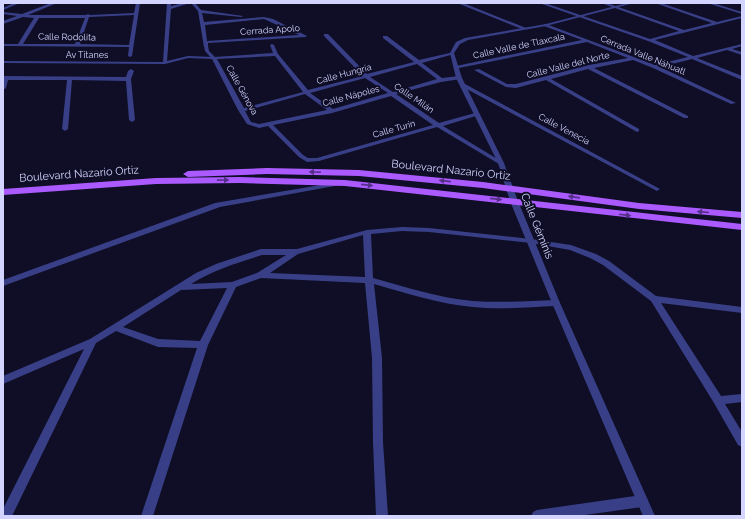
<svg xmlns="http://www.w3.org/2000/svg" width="745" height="519" font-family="Raleway,sans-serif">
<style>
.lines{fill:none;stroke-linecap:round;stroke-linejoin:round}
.pedestrian{fill:#383f87;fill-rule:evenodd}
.minor{fill:#383f87;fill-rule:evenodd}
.tertiary{fill:#383f87;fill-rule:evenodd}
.primary{fill:#ab5aff;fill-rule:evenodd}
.oneway{fill:#553088}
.labels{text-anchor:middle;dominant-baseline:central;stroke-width:4;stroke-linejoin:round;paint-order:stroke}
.far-street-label{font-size:9px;fill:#d3d4ff;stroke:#0f0e26}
.street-label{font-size:11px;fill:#d3d4ff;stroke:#0f0e26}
</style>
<rect width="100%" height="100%" fill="#0f0e26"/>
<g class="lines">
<path class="pedestrian" d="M204 46H208L209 51 216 58V59H212L205 51Z"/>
<path class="minor" d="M14 3H20L3 10V8Z
M51 3H57L28 15H86L88 14 90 15 134 13 136 3H140L132 56 130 57 128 56 129 47 3 46V44H18L34 18 23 17 3 24V21L17 16 3 14V12L22 14ZM134 15 129 45 80 44 89 17ZM39 18H85L75 44H23Z
M167 3H171V6L183 3H190L171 9 167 61 188 56 214 57 273 53 270 45 272 44 274 45 278 54 308 90 363 76 324 36V34H328L367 74 414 62 383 38V36H387L419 60 454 52V54L422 63 442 78 459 76 461 77V79L441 82 396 94 439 123 475 113H479V115L443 126 504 163 501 165 499 164 437 127 319 161 307 162 299 157 268 126 259 128 247 124 238 110 212 59 188 58 165 64 3 63V61L163 62ZM275 56 303 92 244 108 217 59ZM417 64 437 79 393 92 370 77ZM365 78 388 93 333 109 310 93ZM305 94 327 110 259 124 251 122 245 111ZM391 96 433 125 317 158H308L303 155 273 125 332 113Z
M191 3H195L201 10 243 16 241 17 202 13 204 22 264 17 273 19 307 36 305 37 208 43V47H204L198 11ZM264 19 299 35 207 41 205 25Z
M457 3H463L526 28 522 29Z
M539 3H545L650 39 679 31 601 3H607L684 30 712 23 655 3H661L717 22 742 16V18L655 40 693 56 742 44V46L732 49 742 52V55L727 50 697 58 742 76V80L692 59 660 67 736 103 731 104 653 68 633 60 594 68 688 116V118H684L588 69 551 79 639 129V131L637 132 546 80 516 88 506 87 474 70 479 69 507 84H516L589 65 628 58 587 42 454 69V67L456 66 582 40 544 26V24H546L655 65 688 57 648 41Z
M707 3H713L742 12V14Z
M131 69 134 71 131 79 135 120 132 122 129 120 126 81 72 80 68 129 65 131 62 129 67 80H8L6 88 3 90V76L126 77 128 71Z
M461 84H465L660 189 657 191 655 190 461 86Z
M338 182 340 183V185L220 207 3 286V280L215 203Z
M402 227 429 228 531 239 571 245 596 254 609 261 656 296 742 307V313L661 303 721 396 742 394V402L725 404 742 432V447L738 445 714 403 651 301 603 265 590 258 570 250 531 243 429 232 402 231 371 234 373 278C406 287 439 298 473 301 500 303 528 301 556 300L559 301 560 303 559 305 556 306C528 307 500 310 473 307 439 304 406 293 374 284L382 358 383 442 388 516H376L373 442 372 358 365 283 261 278 236 287 208 345 153 516H141L197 348 158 347 116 331 96 343 12 516H3V509L84 349 3 384V376L90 339 196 273 216 264 261 249H297L367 230ZM363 235 365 277 270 273 298 254ZM262 255H286L257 273 232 282 191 284C213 270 237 263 262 255ZM227 288 200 341 158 339 123 327 181 290Z
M642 495 646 497 648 501 646 505 642 507 578 516H531L533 512 537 510Z"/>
<path class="tertiary" d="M627 3H634L546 26 468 40 460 44 454 53 462 78 504 163 518 201 560 303 655 516H643L552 303 510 201 498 163 456 78 450 53 456 42 465 38 546 24Z"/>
<path class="primary" d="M267 168 359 170 483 182 639 203 742 212V218L639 209 483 188 359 176 267 174 188 177 183 174 188 171Z
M240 177 345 180 742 224V230L345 186 240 183 156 184 3 195V189L156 178Z"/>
</g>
<defs><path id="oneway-solid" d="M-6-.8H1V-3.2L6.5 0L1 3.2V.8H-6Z"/></defs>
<g class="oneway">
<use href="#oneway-solid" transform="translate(315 172) rotate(-178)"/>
<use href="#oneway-solid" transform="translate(223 180) rotate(-1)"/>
<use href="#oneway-solid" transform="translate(445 181) rotate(-174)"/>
<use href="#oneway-solid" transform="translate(367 185) rotate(6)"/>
<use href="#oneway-solid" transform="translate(574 197) rotate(-172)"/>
<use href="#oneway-solid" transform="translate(496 199) rotate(6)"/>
<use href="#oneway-solid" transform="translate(703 212) rotate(-175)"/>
<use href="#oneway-solid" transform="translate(625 215) rotate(7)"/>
</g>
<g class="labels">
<g class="far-street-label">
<text transform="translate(270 30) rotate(-4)">Cerrada Apolo</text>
<text transform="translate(67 37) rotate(1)">Calle Rodolita</text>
<text transform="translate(519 46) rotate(-12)">Calle Valle de Tlaxcala</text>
<text x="87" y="55">Av Titanes</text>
<text transform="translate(643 55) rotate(22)">Cerrada Valle Náhuatl</text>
<text transform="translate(568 65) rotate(-14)">Calle Valle del Norte</text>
<text transform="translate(344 74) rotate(-15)">Calle Hungría</text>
<text transform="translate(242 90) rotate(61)">Calle Génova</text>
<text transform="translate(351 96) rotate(-15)">Calle Nápoles</text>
<text transform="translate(414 98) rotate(34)">Calle Milán</text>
<text transform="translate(394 129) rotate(-16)">Calle Turín</text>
<text transform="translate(564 129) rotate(28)">Calle Venecia</text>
</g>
<g class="street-label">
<text transform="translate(451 170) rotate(6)">Boulevard Nazario Ortiz</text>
<text transform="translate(79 174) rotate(-4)">Boulevard Nazario Ortiz</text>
<text transform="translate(537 226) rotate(68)">Calle Géminis</text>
</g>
</g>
<rect width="745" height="519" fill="none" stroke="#d3d4ff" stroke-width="8"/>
</svg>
